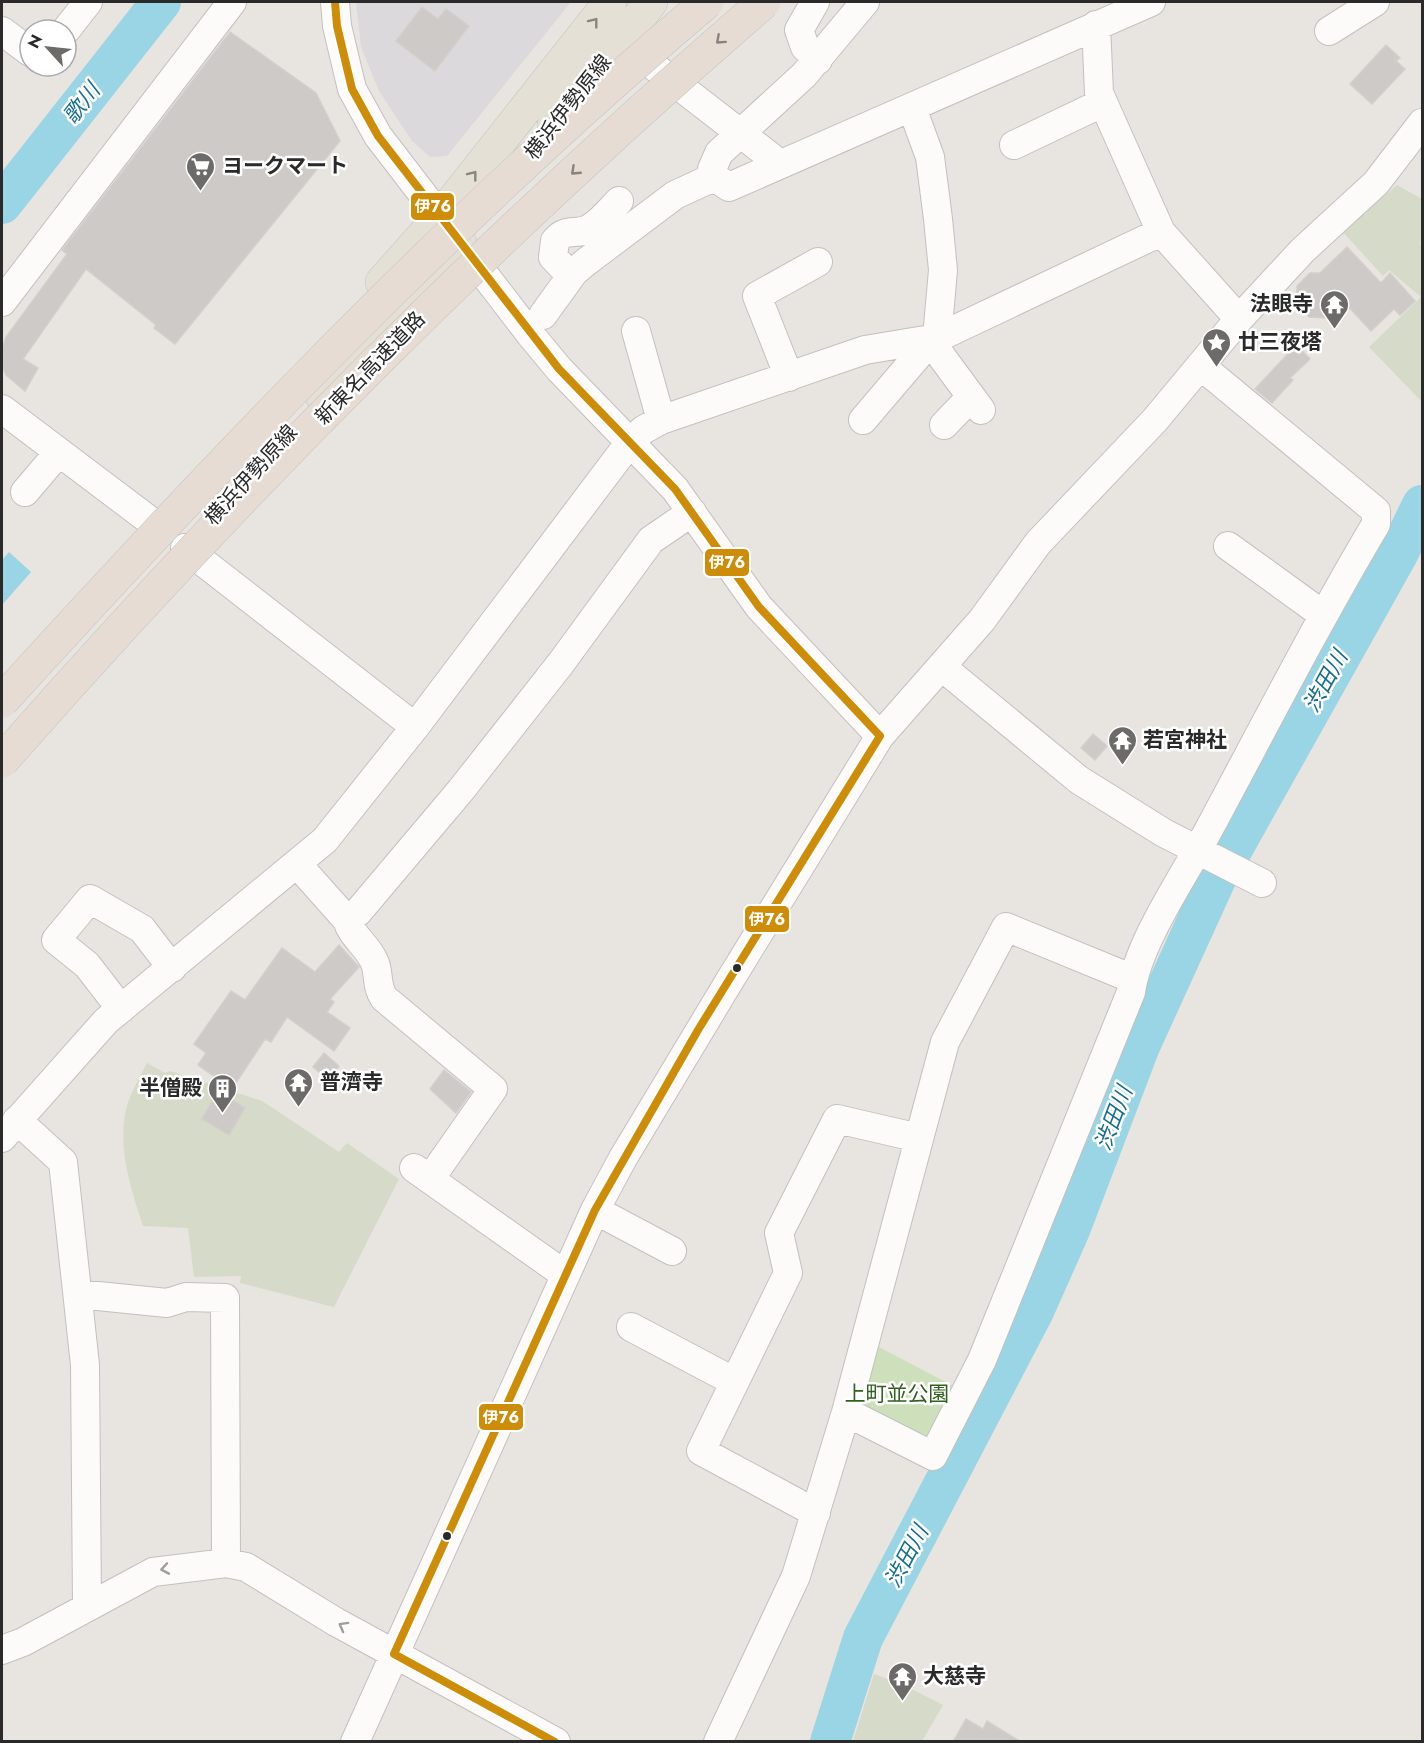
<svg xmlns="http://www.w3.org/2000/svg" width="1424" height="1743" font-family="Jost,'Noto Sans JP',sans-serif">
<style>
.industrial{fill:#dbd9db}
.green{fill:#cde0bb}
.cemetery{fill:#d5dbc8}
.water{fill:#99d5e4}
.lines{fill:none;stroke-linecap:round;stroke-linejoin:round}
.river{stroke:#99d5e4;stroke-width:40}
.building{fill:#cdcac7;stroke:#d3cfcc;stroke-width:1.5}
.minor-casing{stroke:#c2c0c1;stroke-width:30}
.major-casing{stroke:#c4c3c1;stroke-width:34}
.minor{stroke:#fcfbfa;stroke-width:28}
.major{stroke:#e5e0d5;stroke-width:33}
.highway-bridge-casing{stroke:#c4c3c1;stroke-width:34;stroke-linecap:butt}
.highway-bridge{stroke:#e7dcd4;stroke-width:33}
.bus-1-casing{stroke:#fff;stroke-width:12}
.bus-1{stroke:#ce8d08;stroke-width:8}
.oneway{stroke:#888580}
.oneway2{stroke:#88837f}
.oneway3{stroke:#9e9d9c}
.bus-dot{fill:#2a2a2a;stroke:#fff;stroke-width:2}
.labels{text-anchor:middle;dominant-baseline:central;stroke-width:5;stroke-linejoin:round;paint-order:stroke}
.street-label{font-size:21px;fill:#2a2a2a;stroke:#fff}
.poi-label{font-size:21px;font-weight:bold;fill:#2a2a2a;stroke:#fff;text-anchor:start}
.park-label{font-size:21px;fill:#31611f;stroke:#fff}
.water-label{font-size:22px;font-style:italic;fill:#176d90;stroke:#fff}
.line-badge{stroke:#fff;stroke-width:2}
.badge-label{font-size:16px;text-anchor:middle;font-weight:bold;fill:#fff}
</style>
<rect width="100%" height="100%" fill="#e8e4e0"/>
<path class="industrial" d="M356 2H571L447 156 430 157 412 141 379 91 361 47Z"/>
<path class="green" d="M875 1345 961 1390 925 1444 858 1411Z"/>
<path class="cemetery" d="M1397 185 1422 199V232L1420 244 1422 248V402L1369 347 1421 297 1389 270 1383 276 1342 231 1380 195 1383 197Z
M147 1063 165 1073 170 1071 262 1101 339 1152 347 1143 399 1179 334 1307 240 1283 241 1276 194 1277 188 1228 143 1226C131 1188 116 1146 127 1106 131 1092 140 1077 147 1063Z
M874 1674 904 1685 943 1705 922 1741H853Z"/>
<path class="water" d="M9 552 31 572 2 605V560Z"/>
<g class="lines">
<path class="river" d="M2 204 161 2
M830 1742 863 1638 1034 1311 1070 1230 1140 1046 1217 877 1398 554 1422 505"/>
</g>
<path class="building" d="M422 7 438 19 446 9 469 26 435 71 396 41Z
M230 32 316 93 340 141 175 344 154 328 156 325 86 269 23 359 38 368 25 391 6 375 2 365V349L6 337 67 254 62 250Z
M1386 45 1400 58 1396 61 1405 69 1372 104 1350 84Z
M1347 247 1381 283 1390 273 1415 301 1400 315 1394 309 1371 331 1344 302 1328 318 1309 317 1297 305V286L1310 273H1320Z
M1296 345 1310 359 1290 378 1293 380 1272 403 1255 389Z
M1093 734 1107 746 1095 760 1081 748Z
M339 945 359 967 330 999 334 1002 327 1012 350 1028 334 1051 287 1017 271 1042 265 1039 232 1089 198 1065 206 1053 194 1044 231 991 245 1000 282 948 315 972Z
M324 1053 339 1066 328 1080 313 1067Z
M444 1070 471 1092 456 1113 430 1089Z
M218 1091 245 1108 229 1135 202 1119Z
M966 1719 983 1729 987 1721 1021 1742H953Z"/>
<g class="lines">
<defs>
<path id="minor" d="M335 2 337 26 352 89 378 136 530 334 559 369 675 489 759 607 880 736
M815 2 799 30 805 47 818 60
M1096 25 1099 93 1161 232 1239 319
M66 30 88 2
M2 31 30 52
M1329 31 1375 2
M625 44 780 164
M912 108 930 157 938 219 943 270 937 338 939 353 981 410
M1014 145 1102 103
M714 177 712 169 719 153 804 75 865 2
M571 276 553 257 555 241C566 227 577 236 590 228 601 222 610 210 619 201
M2 302 232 2
M543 315 574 272 586 262 675 195 714 177 729 187 1151 2
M636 331 661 420
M789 377 757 296 818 262
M2 409 161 529
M863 420 932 339
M944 425 971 397
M25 492 59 452
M1228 546 1322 614
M185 548 415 727
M942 667 1079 780 1164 833 1262 883
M298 865 347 920 358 912 461 790 561 663 651 540 692 512
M347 920C352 937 367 945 374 961 380 973 375 984 384 998L493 1089 430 1179
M121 1009 87 965 56 940 90 899 142 929 172 968
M17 1120 63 1162 85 1365 87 1605
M2 1138 106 1021 325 840 415 727 630 442 643 430 661 420 865 350 937 338 1161 232
M414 1168 564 1274
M595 1210 672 1251
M78 1294 167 1303 186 1297 225 1298 226 1563
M631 1327 735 1382
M846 1412 933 1456 982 1360 1131 992C1138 942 1183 878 1207 833 1263 729 1316 625 1376 524V511L1201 366
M816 1513 701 1451 788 1273 779 1233 837 1119 919 1138
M2 1650 23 1642 153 1572 226 1563 246 1567 336 1622 556 1742
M355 1742 595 1210 623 1158 730 980 880 736 982 620 1038 543 1155 420 1239 319 1303 250 1376 183 1422 123
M718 1742 796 1576 846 1412 945 1042 1006 927 1133 979"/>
<path id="major" d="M554 125 651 2
M382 282 440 217 610 2
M322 396 460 243"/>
</defs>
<use href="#minor" class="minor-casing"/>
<use href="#major" class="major-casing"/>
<use href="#minor" class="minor"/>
<use href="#major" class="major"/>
<defs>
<path id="highway-bridge" d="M2 701C225 456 454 215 707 2
M2 761C239 491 493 236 764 2"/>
</defs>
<use href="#highway-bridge" class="highway-bridge-casing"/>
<use href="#highway-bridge" class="highway-bridge"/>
<defs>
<path id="bus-1" d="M335 2 337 26 352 89 378 136 559 369 675 489 759 607 880 736
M394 1654 595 1210 698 1030 880 736
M394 1654 555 1742"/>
</defs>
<use href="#bus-1" class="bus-1-casing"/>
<use href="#bus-1" class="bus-1"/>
</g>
<defs><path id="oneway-chevron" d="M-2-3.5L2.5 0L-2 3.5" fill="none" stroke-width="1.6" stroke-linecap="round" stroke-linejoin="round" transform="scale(1.5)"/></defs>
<g class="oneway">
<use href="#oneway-chevron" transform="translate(594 22) rotate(-52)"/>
<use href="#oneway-chevron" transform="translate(473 175) rotate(-52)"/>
</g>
<g class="oneway2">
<use href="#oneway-chevron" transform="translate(720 40) rotate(138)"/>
<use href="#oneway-chevron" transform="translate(575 171) rotate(137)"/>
</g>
<g class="oneway3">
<use href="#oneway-chevron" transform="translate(165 1569) rotate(170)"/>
<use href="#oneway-chevron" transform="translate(343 1626) rotate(-151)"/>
</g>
<defs>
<symbol id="supermarket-pin" viewBox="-11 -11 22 30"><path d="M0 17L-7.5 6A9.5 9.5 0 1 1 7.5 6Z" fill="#6c6b6a" stroke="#fff"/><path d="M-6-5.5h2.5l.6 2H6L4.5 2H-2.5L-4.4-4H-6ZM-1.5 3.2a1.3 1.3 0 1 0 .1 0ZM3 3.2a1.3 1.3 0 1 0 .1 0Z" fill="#fff"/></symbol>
<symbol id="temple-pin" viewBox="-11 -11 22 30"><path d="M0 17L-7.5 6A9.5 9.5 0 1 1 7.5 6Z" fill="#6c6b6a" stroke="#fff"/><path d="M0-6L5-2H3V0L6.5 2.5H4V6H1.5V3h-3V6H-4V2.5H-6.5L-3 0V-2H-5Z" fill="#fff"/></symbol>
<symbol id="sight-pin" viewBox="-11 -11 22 30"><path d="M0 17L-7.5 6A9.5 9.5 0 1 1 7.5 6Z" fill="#6c6b6a" stroke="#fff"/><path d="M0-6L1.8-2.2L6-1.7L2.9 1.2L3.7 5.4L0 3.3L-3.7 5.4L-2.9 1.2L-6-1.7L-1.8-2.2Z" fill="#fff"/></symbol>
<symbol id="building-pin" viewBox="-11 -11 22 30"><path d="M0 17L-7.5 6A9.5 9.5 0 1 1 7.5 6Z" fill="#6c6b6a" stroke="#fff"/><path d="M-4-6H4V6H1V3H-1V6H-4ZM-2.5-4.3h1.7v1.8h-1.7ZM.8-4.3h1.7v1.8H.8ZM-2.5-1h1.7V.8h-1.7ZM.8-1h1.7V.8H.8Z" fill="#fff"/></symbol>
</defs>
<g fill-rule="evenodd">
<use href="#supermarket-pin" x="184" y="150" width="33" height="45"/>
<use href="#temple-pin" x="1318" y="288" width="33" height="45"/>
<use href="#sight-pin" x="1200" y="326" width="33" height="45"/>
<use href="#temple-pin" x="1106" y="724" width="33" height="45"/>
<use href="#temple-pin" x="282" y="1066" width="33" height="45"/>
<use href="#building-pin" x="206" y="1072" width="33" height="45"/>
<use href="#temple-pin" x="886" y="1660" width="33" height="45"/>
</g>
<g class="bus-dot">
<circle cx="737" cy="968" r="5"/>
<circle cx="447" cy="1536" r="5"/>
</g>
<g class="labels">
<g class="street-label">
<text transform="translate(568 107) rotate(-52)">横浜伊勢原線</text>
<text transform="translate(370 368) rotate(-46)">新東名高速道路</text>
<text transform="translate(251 475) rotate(-48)">横浜伊勢原線</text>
</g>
<g class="poi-label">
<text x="222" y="166">ヨークマート</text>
<text x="1313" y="304" text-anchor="end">法眼寺</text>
<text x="1238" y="342">廿三夜塔</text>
<text x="1143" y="740">若宮神社</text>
<text x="320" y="1082">普濟寺</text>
<text x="202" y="1088" text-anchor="end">半僧殿</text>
<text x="923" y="1676">大慈寺</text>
</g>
<g class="park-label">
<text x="897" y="1394">上町並公園</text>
</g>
<g class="water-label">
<text transform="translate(81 103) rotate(-52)">歌川</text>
<text transform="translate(1325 681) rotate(-61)">渋田川</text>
<text transform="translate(1113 1118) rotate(-69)">渋田川</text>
<text transform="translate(906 1556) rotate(-62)">渋田川</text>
</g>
</g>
<g class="line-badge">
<rect x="410" y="192" width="45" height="29" rx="6" fill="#ce8d08"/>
<rect x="704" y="548" width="46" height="29" rx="6" fill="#ce8d08"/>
<rect x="744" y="905" width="46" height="28" rx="6" fill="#ce8d08"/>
<rect x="478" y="1403" width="46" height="28" rx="6" fill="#ce8d08"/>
</g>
<g class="badge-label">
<text x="433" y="212">伊76</text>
<text x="727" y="568">伊76</text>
<text x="767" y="925">伊76</text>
<text x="501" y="1423">伊76</text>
</g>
<rect width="1424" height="1743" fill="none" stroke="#2a2a2a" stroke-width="6"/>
<g transform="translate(48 48) rotate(297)"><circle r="28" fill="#ffffff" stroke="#aaaaaa" stroke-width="1.5"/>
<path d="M0-4.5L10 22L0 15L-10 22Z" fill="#6c6b6a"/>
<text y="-9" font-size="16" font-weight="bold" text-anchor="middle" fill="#2a2a2a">N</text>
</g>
</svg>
